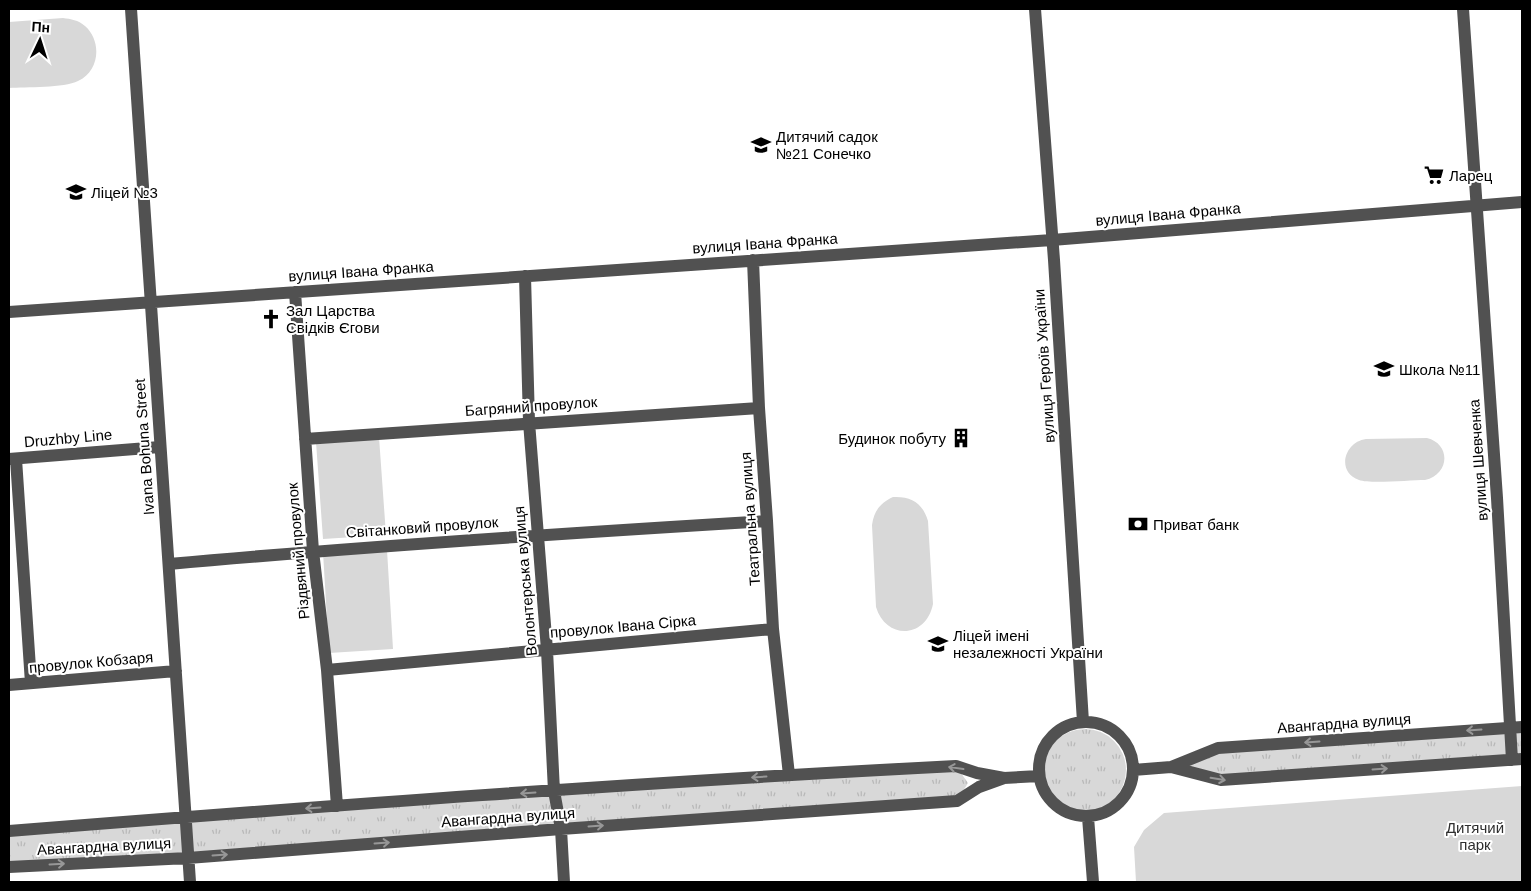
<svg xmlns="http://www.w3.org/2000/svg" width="1531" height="891" font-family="Arial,sans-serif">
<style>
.grass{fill:url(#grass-tufts)}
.park{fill:#d8d8d8}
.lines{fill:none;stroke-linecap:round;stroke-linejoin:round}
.minor{stroke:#515151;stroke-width:12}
.oneway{stroke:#979797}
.labels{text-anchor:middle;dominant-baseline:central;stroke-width:4;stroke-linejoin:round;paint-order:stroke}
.poi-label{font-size:15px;fill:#000;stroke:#fff;text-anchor:start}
.street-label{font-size:15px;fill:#000;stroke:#fff}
.park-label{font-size:15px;fill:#2f2f2f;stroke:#fff}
</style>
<defs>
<pattern id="grass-tufts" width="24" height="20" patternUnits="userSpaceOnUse" patternTransform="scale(1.25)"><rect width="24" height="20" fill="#d8d8d8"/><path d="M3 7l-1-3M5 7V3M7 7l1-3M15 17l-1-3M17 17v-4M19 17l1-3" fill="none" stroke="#b8b8b8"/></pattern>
</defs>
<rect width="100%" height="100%" fill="#fff"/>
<path class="grass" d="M1522 727V759L1221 780 1171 767 1208 752Z
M1044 770a41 41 0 1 1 82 0a41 41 0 1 1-82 0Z
M956 766 968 783 957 801 9 867V831Z"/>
<path class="park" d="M63 18C71 19 78 20 85 26 102 41 100 71 78 81 64 88 26 87 9 88V22Z
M379 437 386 535 323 539 316 442Z
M1427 438C1451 444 1450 474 1425 480 1411 480 1370 484 1359 480 1336 472 1344 442 1366 439Z
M893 497C912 496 923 504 928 521L933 604C926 639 886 640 876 607L872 525C874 511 880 503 893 497Z
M387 550 393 649 329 653 323 552Z
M1522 786V882H1136L1134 847 1144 830 1164 813Z"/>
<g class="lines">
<path class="minor" d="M131 9 190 882
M1035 9 1054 260 1083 722
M1463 9 1497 498 1512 760
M753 260 759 408 767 521 773 629 789 775
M525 276 529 422 547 650 554 791 561 829 564 882
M295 292 313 551 327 670 337 806
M9 312 1052 240 1522 202
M305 439 759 408
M9 459 160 447
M16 459 31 683
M169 564C368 546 567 533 767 521
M327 670 773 629
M9 685 176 671
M1039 769a47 47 0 1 1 94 0a47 47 0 1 1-94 0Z
M1171 767 1221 780 1522 759
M1133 770 1171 767 1218 748 1522 727
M1088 817 1093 882
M9 831C324 806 640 782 956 766L977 773 1004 778 1039 776
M9 867 188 858 561 829 957 801 979 787 1004 778"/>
</g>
<defs><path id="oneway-shaft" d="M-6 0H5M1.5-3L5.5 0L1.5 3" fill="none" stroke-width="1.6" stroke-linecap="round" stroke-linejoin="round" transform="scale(1.25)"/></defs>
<g class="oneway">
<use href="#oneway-shaft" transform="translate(1474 730) rotate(176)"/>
<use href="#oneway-shaft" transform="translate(1312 742) rotate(176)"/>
<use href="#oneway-shaft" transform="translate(956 768) rotate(-172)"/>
<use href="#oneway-shaft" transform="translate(1380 769) rotate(-4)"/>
<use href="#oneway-shaft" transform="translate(759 777) rotate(176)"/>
<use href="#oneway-shaft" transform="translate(1218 779) rotate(9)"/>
<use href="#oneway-shaft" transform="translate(528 793) rotate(176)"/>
<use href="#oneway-shaft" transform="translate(313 808) rotate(176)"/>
<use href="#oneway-shaft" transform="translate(596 826) rotate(-4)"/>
<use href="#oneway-shaft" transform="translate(382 843) rotate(-4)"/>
<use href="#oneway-shaft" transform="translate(220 855) rotate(-4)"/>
<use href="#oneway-shaft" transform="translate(57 864) rotate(-3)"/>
</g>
<defs>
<symbol id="school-bare" viewBox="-9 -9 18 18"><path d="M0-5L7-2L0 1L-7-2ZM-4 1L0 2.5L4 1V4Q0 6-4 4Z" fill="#000" stroke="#fff" stroke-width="2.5" paint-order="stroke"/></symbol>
<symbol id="supermarket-bare" viewBox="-9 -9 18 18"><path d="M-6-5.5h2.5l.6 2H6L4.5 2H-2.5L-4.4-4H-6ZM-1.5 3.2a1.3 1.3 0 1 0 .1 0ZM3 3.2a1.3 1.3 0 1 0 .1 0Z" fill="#000" stroke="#fff" stroke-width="2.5" paint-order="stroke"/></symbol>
<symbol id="church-bare" viewBox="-9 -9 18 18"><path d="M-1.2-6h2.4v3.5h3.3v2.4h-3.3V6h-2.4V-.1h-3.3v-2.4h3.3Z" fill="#000" stroke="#fff" stroke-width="2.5" paint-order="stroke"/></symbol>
<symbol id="building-bare" viewBox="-9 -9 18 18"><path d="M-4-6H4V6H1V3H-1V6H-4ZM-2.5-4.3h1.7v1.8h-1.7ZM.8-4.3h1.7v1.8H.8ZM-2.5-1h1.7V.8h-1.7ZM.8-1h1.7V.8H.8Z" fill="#000" stroke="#fff" stroke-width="2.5" paint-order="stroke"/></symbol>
<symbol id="bank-bare" viewBox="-9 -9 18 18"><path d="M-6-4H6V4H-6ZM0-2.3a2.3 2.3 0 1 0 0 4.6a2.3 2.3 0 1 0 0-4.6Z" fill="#000" stroke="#fff" stroke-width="2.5" paint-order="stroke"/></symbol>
</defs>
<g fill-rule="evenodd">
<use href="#school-bare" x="747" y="131" width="28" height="28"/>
<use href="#supermarket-bare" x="1420" y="161" width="28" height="28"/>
<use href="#school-bare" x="62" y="178" width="28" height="28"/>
<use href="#church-bare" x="257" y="305" width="28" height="28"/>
<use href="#school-bare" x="1370" y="355" width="28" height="28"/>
<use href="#building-bare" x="947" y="424" width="28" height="28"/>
<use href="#bank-bare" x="1124" y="510" width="28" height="28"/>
<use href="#school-bare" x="924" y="630" width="28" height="28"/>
</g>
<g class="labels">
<g class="poi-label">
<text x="776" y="136">Дитячий садок<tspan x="776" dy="17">№21 Сонечко</tspan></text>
<text x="1449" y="175">Ларец</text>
<text x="91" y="192">Ліцей №3</text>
<text x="286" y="310">Зал Царства<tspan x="286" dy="17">Свідків Єгови</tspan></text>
<text x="1399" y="369">Школа №11</text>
<text x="946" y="438" text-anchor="end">Будинок побуту</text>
<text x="1153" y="524">Приват банк</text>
<text x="953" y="635">Ліцей імені<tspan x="953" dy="17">незалежності України</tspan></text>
</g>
<g class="street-label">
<text transform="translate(1168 214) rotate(-5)">вулиця Івана Франка</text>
<text transform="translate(765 243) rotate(-4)">вулиця Івана Франка</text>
<text transform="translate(361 271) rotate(-4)">вулиця Івана Франка</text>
<text transform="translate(1044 366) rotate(-94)">вулиця Героїв України</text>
<text transform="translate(531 406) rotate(-4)">Багряний провулок</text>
<text transform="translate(68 438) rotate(-5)">Druzhby Line</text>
<text transform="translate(144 447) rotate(-94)">Ivana Bohuna Street</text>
<text transform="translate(1478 460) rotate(-94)">вулиця Шевченка</text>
<text transform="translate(750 519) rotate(-94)">Театральна вулиця</text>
<text transform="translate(422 527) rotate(-4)">Світанковий провулок</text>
<text transform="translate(298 551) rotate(-95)">Різдвяний провулок</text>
<text transform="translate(525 581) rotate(-95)">Волонтерська вулиця</text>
<text transform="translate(623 626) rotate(-5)">провулок Івана Сірка</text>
<text transform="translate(91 662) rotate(-5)">провулок Кобзаря</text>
<text transform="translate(1344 723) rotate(-4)">Авангардна вулиця</text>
<text transform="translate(508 817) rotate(-4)">Авангардна вулиця</text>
<text transform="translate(104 846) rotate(-3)">Авангардна вулиця</text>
</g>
<g class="park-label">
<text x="1475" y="827">Дитячий<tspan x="1475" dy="17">парк</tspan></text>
</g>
</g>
<rect width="1531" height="891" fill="none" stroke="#000000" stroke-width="20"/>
<g transform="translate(40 40) rotate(4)" stroke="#ffffff" stroke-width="4" paint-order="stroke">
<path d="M0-4L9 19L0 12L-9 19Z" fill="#000000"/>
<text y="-8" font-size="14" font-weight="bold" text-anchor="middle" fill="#000000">Пн</text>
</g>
</svg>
